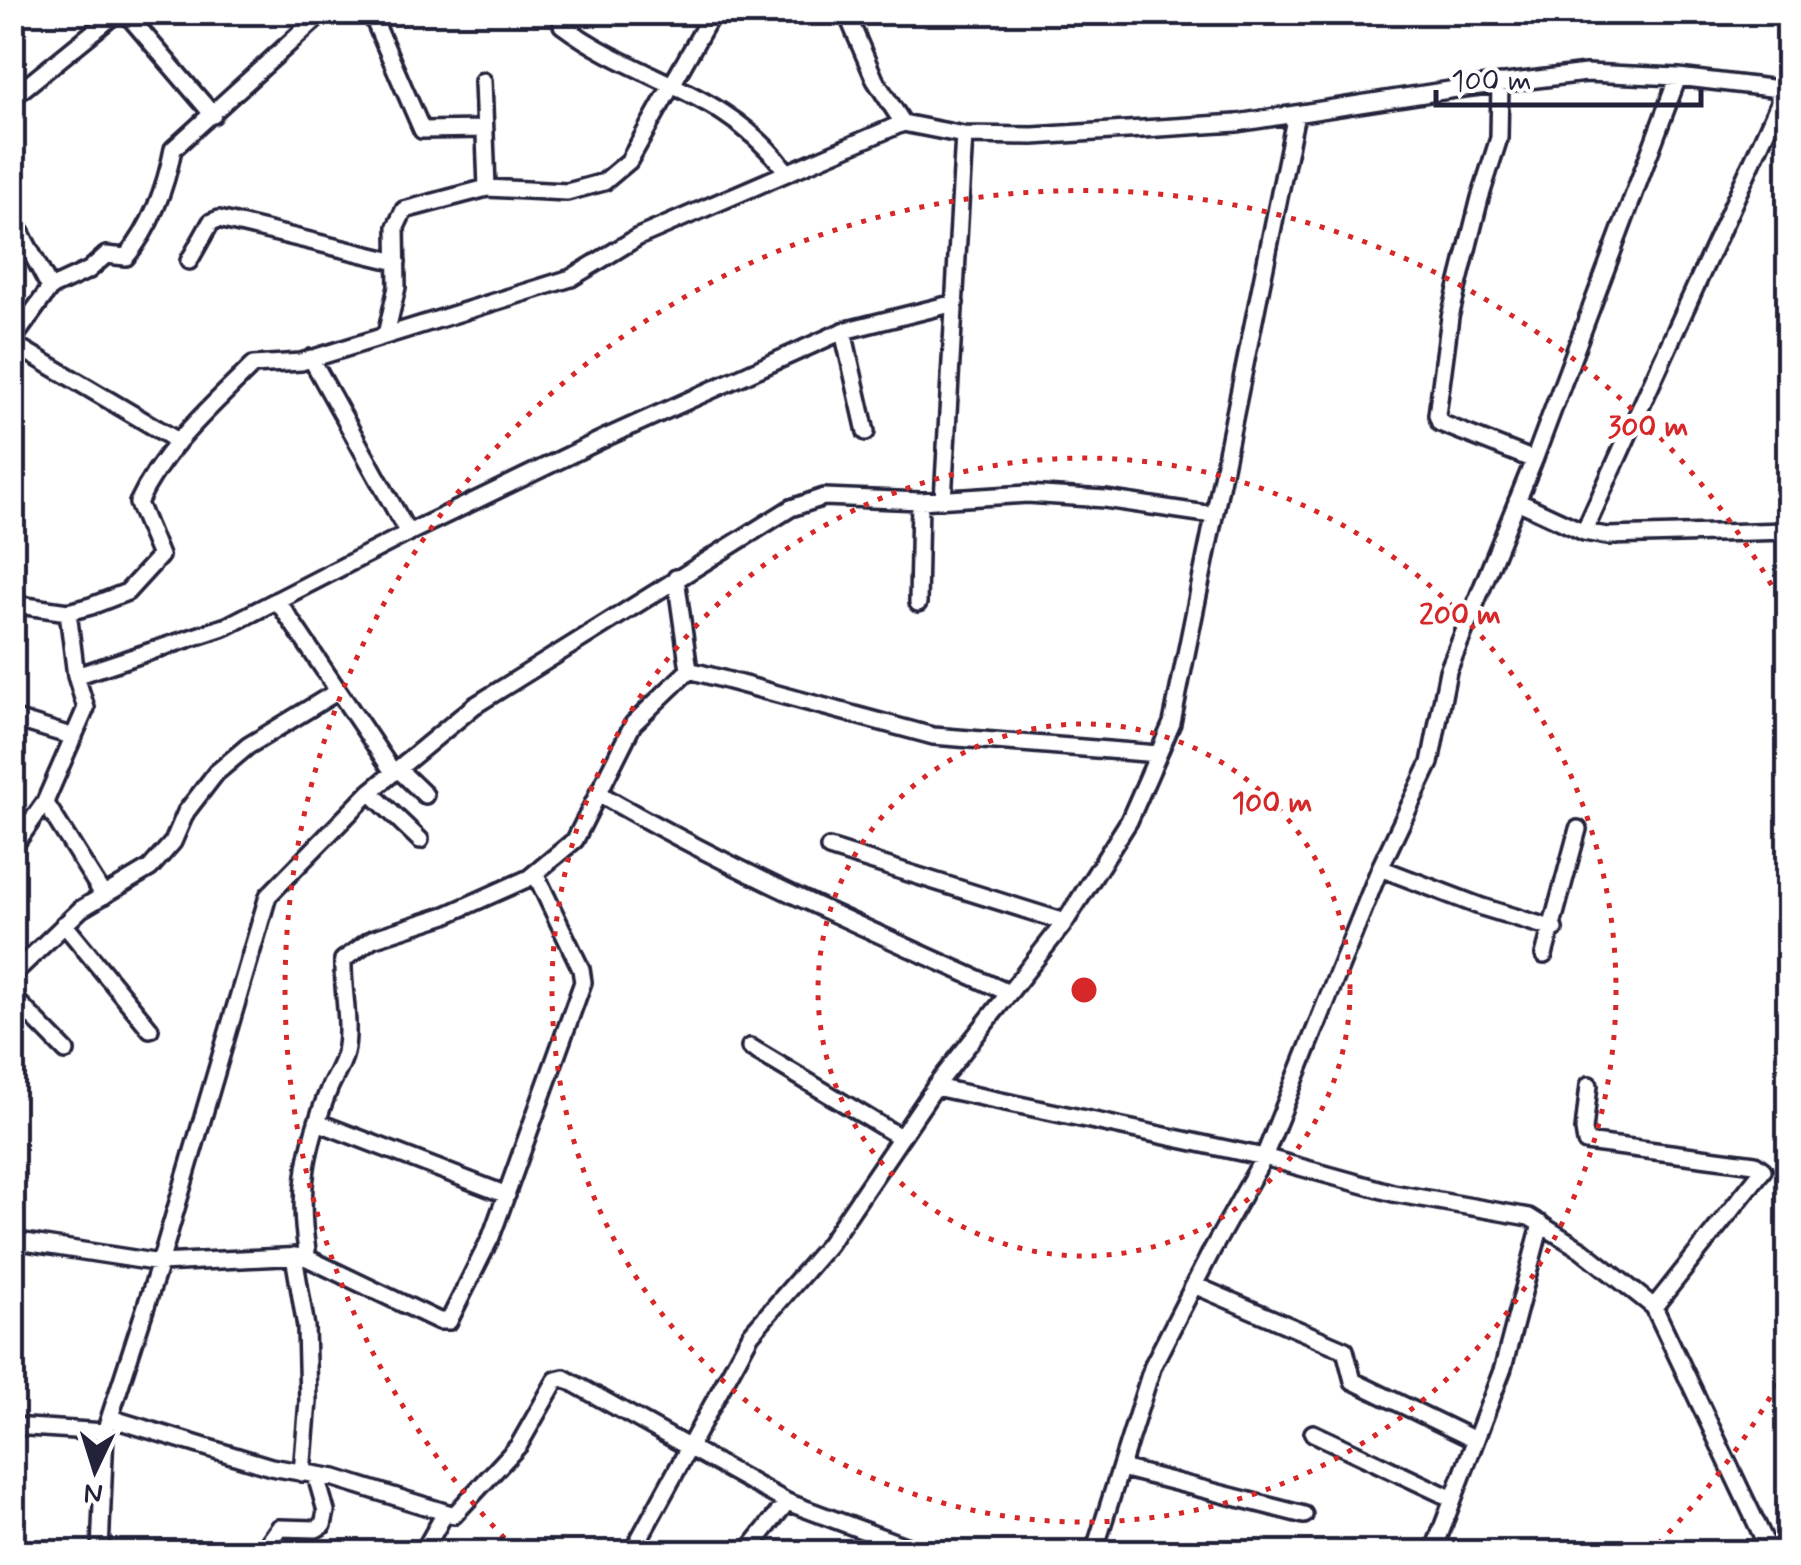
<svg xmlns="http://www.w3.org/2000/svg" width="1801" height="1565" font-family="Mynerve,sans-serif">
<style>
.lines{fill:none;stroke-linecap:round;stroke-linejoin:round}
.street-casing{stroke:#22223b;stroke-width:22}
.street{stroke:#fff;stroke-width:15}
.ring{fill:none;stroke:#d62828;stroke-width:5;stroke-dasharray:5 10}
.centre{fill:#d62828;stroke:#fff;stroke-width:5}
.ring-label{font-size:30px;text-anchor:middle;font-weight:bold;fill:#d62828;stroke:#fff;stroke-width:9;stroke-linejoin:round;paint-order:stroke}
</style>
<rect width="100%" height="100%" fill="#fff"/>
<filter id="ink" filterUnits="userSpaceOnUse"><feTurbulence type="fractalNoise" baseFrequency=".01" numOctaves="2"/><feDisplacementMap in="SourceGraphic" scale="20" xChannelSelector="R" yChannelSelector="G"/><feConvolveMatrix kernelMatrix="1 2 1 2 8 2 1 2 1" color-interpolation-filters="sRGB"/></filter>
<g filter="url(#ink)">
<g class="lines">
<defs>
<path id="street" d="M125 12 213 115
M846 12 875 80 903 123 964 135 1033 136 1237 123 1456 89 1586 73 1678 77 1779 89V103L1584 532 1607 536 1788 531
M374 20 422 130 484 129
M562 25C638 82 725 89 786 171
M483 81 487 188
M1500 83 1499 138 1480 198 1450 317 1437 415 1440 423 1534 460
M12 98 118 12
M12 216 50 288
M189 261 211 222 219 219 397 262
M843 331 866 432
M386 335 397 287 396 227 404 210 487 188 567 192 604 182 629 161 713 12
M12 341 50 288 89 270 106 255 126 257C151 228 166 186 173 149L315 20 316 12
M12 343 178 441
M311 358 408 533
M943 500 964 135
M1517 501 1584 532
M676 578 689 670 933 736 1158 754
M277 600 393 772
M918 603 920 501
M12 604 68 612 91 606 127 592 160 556 138 503C164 447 210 408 253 365L301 362 571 278 638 237 903 123
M68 612 76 676
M12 718 74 737
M398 769 425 795
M370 792 420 840
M598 793C730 870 870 930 1009 993
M45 802 104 896
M829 848 1065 922
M12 849 45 802 86 708 76 676 227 626 408 533 607 437 843 331 955 303
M1380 868 1482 907 1554 929
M64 924 150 1029
M1544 955 1578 829
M12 975 81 909 150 868 173 842 186 812 216 773 248 746 338 691
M12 996 66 1051
M750 1047 900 1137
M1589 1085 1584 1130 1586 1142 1755 1164 1763 1170 1654 1307
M935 1087 1065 922 1129 821 1172 723 1296 114
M317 1122 507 1195
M12 1240 160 1263 303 1256 439 1321H449L491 1237 583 982 581 969 535 873
M294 1256 306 1327 308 1401 302 1473
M303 1256 307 1250C297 1191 307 1144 329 1089 334 1077 342 1066 345 1053 351 1023 342 990 343 960L372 939 446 915 529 878 575 840 633 724 689 670
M1194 1285 1345 1350 1353 1381 1475 1440
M110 1418 271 1467 335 1478 454 1515 519 1445 556 1380 564 1378 787 1502 921 1552
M12 1426 105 1432
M1313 1433 1453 1499
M1121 1468 1304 1515
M100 1552 105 1432 160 1263 268 896 370 792 474 706 791 508 824 497 920 501 1027 494 1105 499 1213 515
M262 1552 279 1528 316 1529 323 1525 326 1511 316 1476
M423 1552 444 1515
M632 1552 751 1334 828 1245 935 1087 1264 1157 1393 1193 1529 1217 1582 1250 1654 1307 1770 1552
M747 1552 787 1502
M1094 1552 1153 1365 1212 1250 1264 1157 1380 868 1430 763 1448 671 1534 460 1678 77
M1433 1552 1503 1368 1541 1224"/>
</defs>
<use href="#street" class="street-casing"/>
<use href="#street" class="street"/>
</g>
</g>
<g class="ring">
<circle cx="1084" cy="990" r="266"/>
<circle cx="1084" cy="990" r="532"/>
<path d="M1785 1371A798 798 0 0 1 1653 1549M515 1549A798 798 0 1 1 1785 609"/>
</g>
<circle cx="1084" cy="990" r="15" class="centre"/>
<g class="ring-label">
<text x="1648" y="436">300 m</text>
<text x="1460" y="624">200 m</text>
<text x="1272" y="812">100 m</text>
</g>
<rect width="1801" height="1565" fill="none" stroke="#fff" stroke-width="50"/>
<rect x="25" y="25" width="1751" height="1515" fill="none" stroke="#22223b" stroke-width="4" filter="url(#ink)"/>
<g transform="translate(95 1470) rotate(184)" stroke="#ffffff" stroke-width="8" paint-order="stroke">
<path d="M0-8L18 38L0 25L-18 38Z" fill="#22223b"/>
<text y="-15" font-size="28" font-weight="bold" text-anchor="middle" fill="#22223b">N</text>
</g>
<path d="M1436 90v15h265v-15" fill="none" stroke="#22223b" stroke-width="5"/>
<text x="1451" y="90" font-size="30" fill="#22223b" stroke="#ffffff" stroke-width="8" paint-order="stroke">100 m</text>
</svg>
